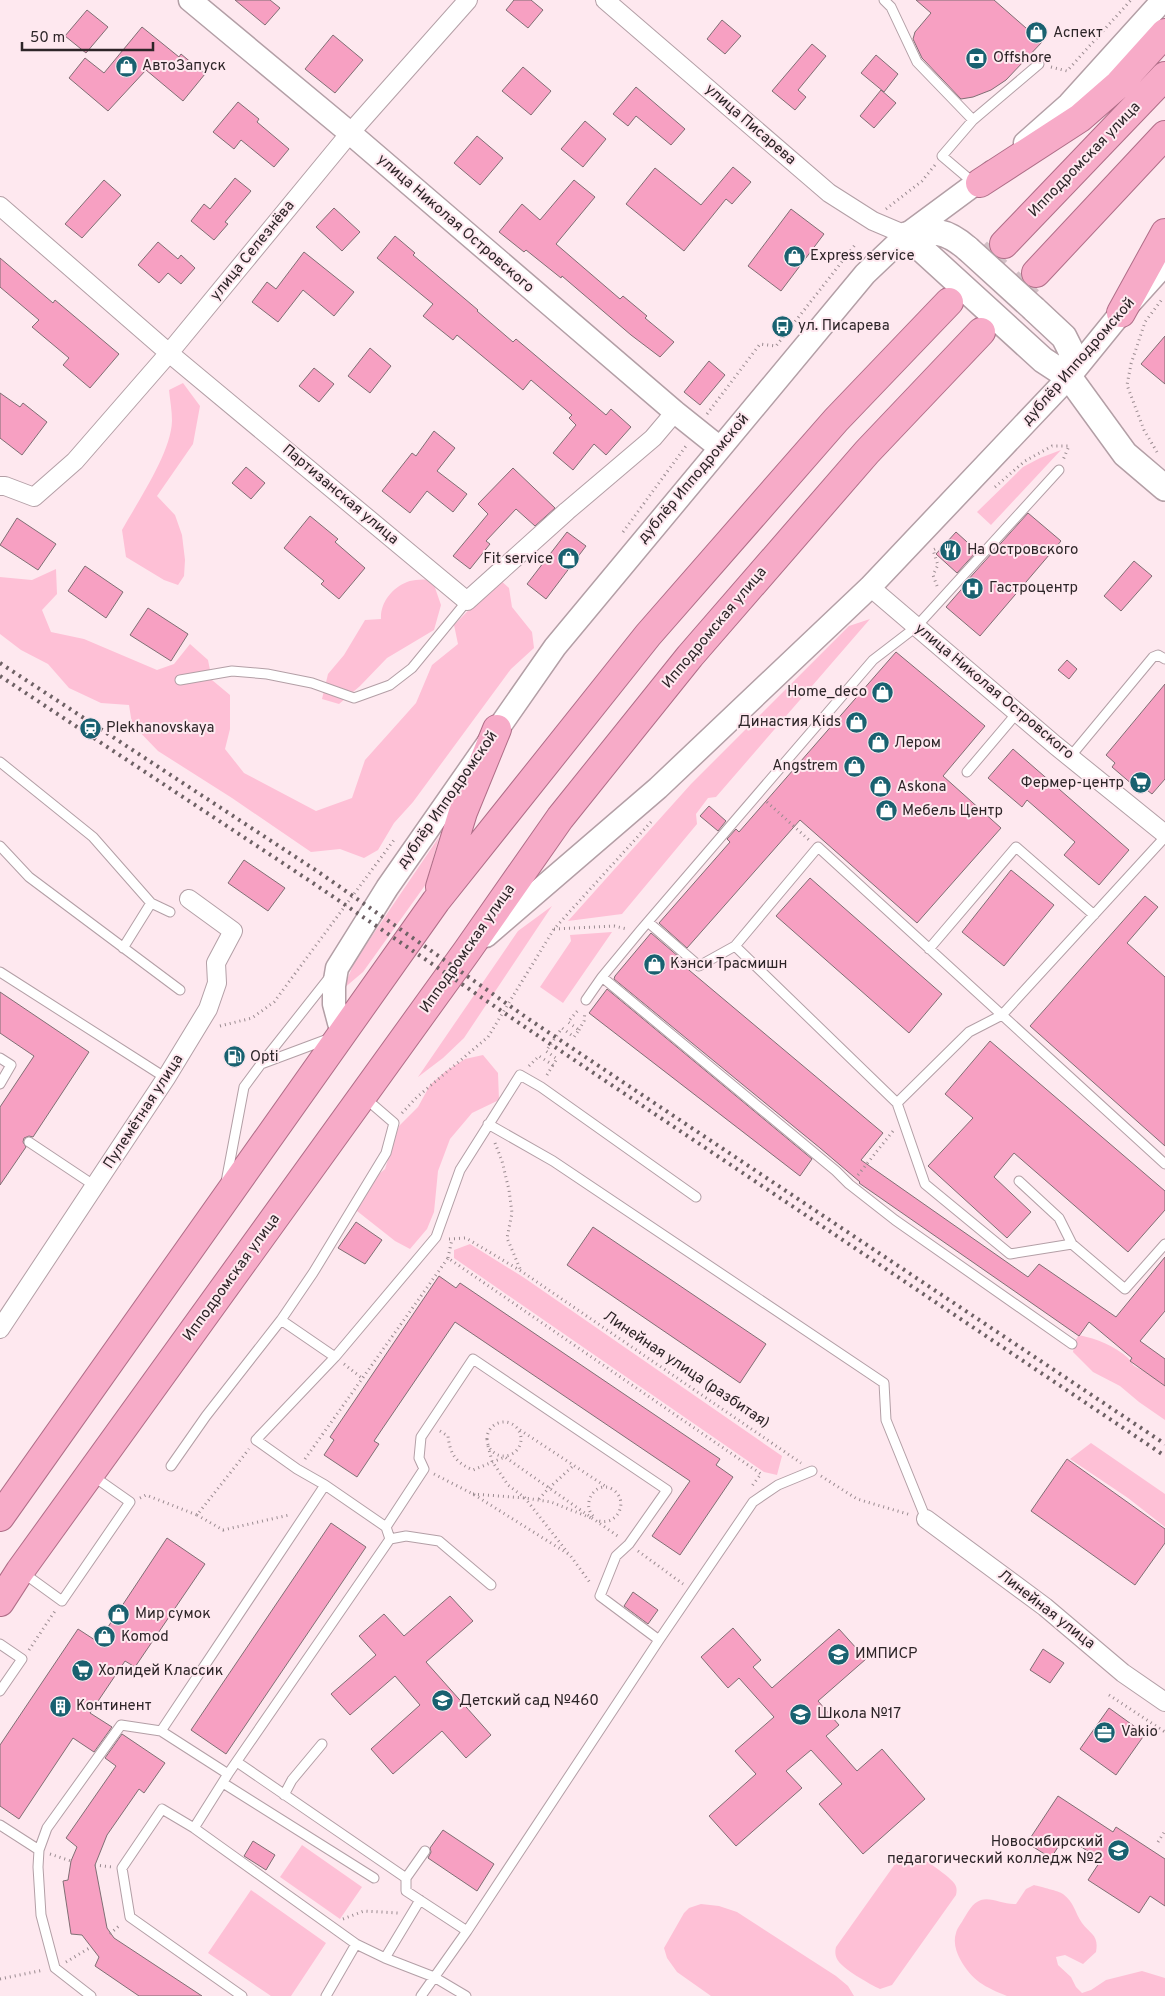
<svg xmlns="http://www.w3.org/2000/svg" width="1165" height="1996" font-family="Overpass,sans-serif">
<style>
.green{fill:#fec0d6}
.building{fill:#f7a0c2;stroke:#806e74}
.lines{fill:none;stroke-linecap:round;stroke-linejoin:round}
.trunk-tunnel{stroke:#d4c1c7;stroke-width:28;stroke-dasharray:28 14;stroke-linecap:butt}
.service-casing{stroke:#b39fa6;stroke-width:11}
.minor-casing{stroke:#b39fa6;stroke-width:20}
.tertiary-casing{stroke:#b39fa6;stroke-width:25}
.secondary-casing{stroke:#b39fa6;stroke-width:28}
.trunk-casing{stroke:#af6e88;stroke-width:30}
.path{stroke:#9a8b90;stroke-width:3;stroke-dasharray:1 4;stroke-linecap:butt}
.service{stroke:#fff;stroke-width:9}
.minor{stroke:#fff;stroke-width:18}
.tertiary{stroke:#fff;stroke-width:22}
.secondary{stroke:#fff;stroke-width:25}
.trunk{stroke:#f7abc8;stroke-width:28}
.rail{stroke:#6e6165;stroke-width:4;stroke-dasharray:2.5 5;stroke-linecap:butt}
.secondary-bridge-casing{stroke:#b39fa6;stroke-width:28;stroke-linecap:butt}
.secondary-bridge{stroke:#fff;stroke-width:25}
.labels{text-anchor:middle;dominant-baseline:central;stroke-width:4;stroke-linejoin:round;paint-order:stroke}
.poi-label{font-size:15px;fill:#2d2528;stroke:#fee8ef;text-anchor:start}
.street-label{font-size:15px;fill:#2d2528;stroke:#fee8ef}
</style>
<rect width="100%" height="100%" fill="#fee8ef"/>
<path class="green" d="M183 383 200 406 193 444 157 496 175 515 182 535 185 560 184 576 178 585 164 580 126 557 122 530C138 501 171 453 172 421 172 411 170 400 169 390Z
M1061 450 991 525 977 512 1023 467 1040 458Z
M56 569 57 594 42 610 51 632 84 639 157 670 174 664 190 644 208 660 212 680 230 695V729L225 749 244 773 316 811 352 798 365 760 416 703 432 665 458 644 454 625 499 579 509 588 512 607 532 632 534 648 511 669 413 802 394 823 378 850 364 858 340 849 311 852 232 798 158 751 132 724 129 705 101 703 69 688 48 664 21 650 0 634V577L32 580Z
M432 579 441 605 434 630 387 658 360 686 339 704 322 699 328 674 344 655 365 620 381 619C380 603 392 588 407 582 414 579 424 580 432 579Z
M870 619 716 797 708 798 696 814 697 824 622 914 568 921 691 784 849 626Z
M439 837 426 884 363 972 343 989 355 961Z
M552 906 464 1038 443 1058 418 1077 518 931Z
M612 932 563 1003 540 987 571 941 570 935Z
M483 1055 498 1073 499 1100 472 1113 450 1139 438 1171 434 1212 427 1229 410 1249 395 1241 357 1211 354 1195 385 1169 399 1126 418 1107 430 1085 446 1071 465 1059Z
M470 1244 523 1277 782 1456 777 1475 764 1472 454 1258V1250Z
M1079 1335C1097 1339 1115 1346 1128 1358 1131 1361 1132 1365 1136 1367 1147 1372 1155 1379 1165 1386V1420L1139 1402 1120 1386 1093 1372 1073 1352 1075 1341Z
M1091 1443 1165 1494V1527L1128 1498 1070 1459Z
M302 1845 362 1887 340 1919 280 1877Z
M908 1852C918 1854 948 1875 954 1883 957 1887 957 1890 956 1895L892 1985 880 1989C871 1985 841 1968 837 1959 835 1955 835 1951 836 1947L900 1857Z
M1034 1885C1041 1887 1059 1891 1063 1894 1074 1902 1075 1913 1082 1923 1091 1935 1099 1935 1096 1952L1083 1964 1065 1955 1056 1957 1058 1965 1071 1977 1076 1987 1082 1993 1091 1990 1106 1980 1142 1971 1165 1978V1996H1007C985 1987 972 1981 960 1959 956 1951 953 1942 956 1933 957 1928 961 1924 963 1920 968 1912 972 1903 981 1900 992 1897 1004 1905 1016 1904L1026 1889Z
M251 1890 326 1943 291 1996H271L208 1953Z
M701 1904 719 1906 737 1912 836 1976 848 1986 854 1996H711L677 1972 667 1958 664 1948 684 1913 689 1908Z"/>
<path class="building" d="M235 0H270L280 8 265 25Z
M514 0H531L543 10 528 28 506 10Z
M916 0H994L1042 42 1006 80 991 90 973 97 961 99 922 58 913 39 915 32 931 13Z
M87 10 108 27 86 53 65 36Z
M722 20 741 36 725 54 707 39Z
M142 27 179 57 181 54 205 74 183 101 146 70 108 111 69 78 85 58 104 73Z
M333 35 363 60 335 93 305 69Z
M812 44 826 56 798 90 806 97 795 110 772 91Z
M876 55 898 74 884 92 861 73Z
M523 67 551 91 531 115 502 91Z
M636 87 685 129 671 145 636 116 628 126 613 114Z
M881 90 896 103 874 128 860 116Z
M238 102 259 119 257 122 289 149 274 167 241 140 234 149 213 132Z
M585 121 606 139 583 167 561 149Z
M477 136 503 158 480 185 454 163Z
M733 167 751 182 732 204 726 199 684 251 626 204 655 168 701 205Z
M235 178 251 191 225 222 228 224 214 240 191 221 204 204 210 209Z
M104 180 121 195 82 238 65 224Z
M574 180 595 197 556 244 620 299 623 296 647 316 645 318 674 342 660 357 631 335 562 276 561 278 526 250 524 252 499 232 522 204 540 220Z
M334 208 360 232 342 251 316 227Z
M791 209 824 234 781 291 748 266Z
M395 236 415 253 413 255 478 310 477 311 513 342 516 339 606 415 611 409 631 427 606 455 594 444 573 470 553 453 576 425 569 418 572 415 531 380 523 390 457 335 453 340 423 316 433 304 377 258Z
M158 242 178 259 181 255 195 268 181 284 168 273 159 283 138 265Z
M304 252 354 292 334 316 303 290 278 322 252 302 267 282 276 289Z
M0 258 53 303 55 300 119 354 90 388 63 365 69 358 32 327 39 320 0 287Z
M1165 336V384L1141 364Z
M370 348 391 366 370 393 348 376Z
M709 361 725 375 700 405 684 392Z
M314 368 334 384 319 402 299 386Z
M0 393 20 407 23 403 47 422 22 455 0 438Z
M434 431 455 448 437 471 467 494 453 512 427 491 410 513 382 491 412 453 416 456Z
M246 467 265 483 251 499 232 483Z
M513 468 555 508 535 526 516 509 486 541 490 544 470 569 453 556 488 514 478 504Z
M1028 513 1061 541 980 636 946 607 967 583 966 582Z
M310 516 338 539 335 542 365 568 339 599 321 584 324 581 284 548Z
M17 518 56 544 38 570 0 545Z
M567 532 586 546 546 599 527 584Z
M956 532 977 551 957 573 936 554Z
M1134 561 1152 576 1121 611 1104 596Z
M85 566 123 592 106 618 68 591Z
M148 608 188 634 171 661 130 635Z
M896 652 985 726 943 776 1001 828 917 923 800 820 687 948 659 923 730 842 727 839 736 829 739 832Z
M1067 660 1077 669 1069 679 1058 670Z
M1165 684V779L1152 794 1143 787 1140 791 1112 767 1115 763 1106 755Z
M1013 749 1129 850 1099 885 1064 855 1075 842 1027 800 1022 807 988 778Z
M709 806 726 821 718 831 700 816Z
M244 860 285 888 268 911 228 883Z
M1011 870 1054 905 1004 966 962 932Z
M810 878 942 994 909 1033 776 916Z
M1145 896 1158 907 1127 943 1165 977V1146L1030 1026Z
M651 933 679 957 677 960 883 1133 861 1160 1028 1277 1039 1264 1116 1317 1165 1257V1311L1140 1341 1165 1359V1386L1130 1361 1132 1358 1089 1322 1079 1336 859 1183 860 1182 820 1148 614 979 615 976Z
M607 989 812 1159 800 1176 589 1013Z
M0 992 89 1052 33 1137 29 1136 24 1138 23 1142 26 1147 0 1185V1107L34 1056 0 1033Z
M990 1041 1165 1191V1210L1128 1252 1014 1153 994 1177 1031 1212 1007 1238 928 1166 973 1118 945 1094Z
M356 1222 382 1240 365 1264 338 1248Z
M593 1227 766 1344 740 1383 567 1265Z
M439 1276 456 1288 460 1283 720 1459 716 1465 733 1477 680 1555 652 1536 690 1481 455 1322 374 1441 379 1444 357 1477 324 1455 334 1440 330 1437Z
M1067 1459 1165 1529V1543L1135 1585 1031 1511Z
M331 1523 366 1547 226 1754 191 1730Z
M167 1538 205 1564 135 1667 125 1661 90 1713 112 1727 94 1752 73 1738 19 1819 0 1806V1745L78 1629 98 1642Z
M633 1592 658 1610 648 1624 624 1606Z
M450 1596 473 1621 426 1662 491 1735 466 1758 442 1731 393 1774 371 1749 420 1705 395 1676 350 1715 331 1694 376 1655 359 1636 384 1614 404 1636Z
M733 1628 761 1660 753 1667 772 1688 839 1629 866 1659 818 1701 839 1725 826 1736 857 1771 882 1749 925 1799 863 1854 819 1804 842 1784 811 1750 786 1771 802 1788 736 1846 709 1816 756 1774 735 1751 774 1717 739 1678 728 1688 701 1657Z
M1043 1649 1064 1663 1050 1683 1030 1670Z
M1109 1708 1145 1734 1116 1775 1080 1749Z
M122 1734 165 1763 144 1793 139 1789 107 1835 95 1865 107 1928 114 1938 202 1996H139L95 1966 99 1957 82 1935 71 1934 63 1881 68 1880 71 1861 77 1847 66 1838 116 1766 105 1758Z
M1058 1796 1113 1832 1116 1827 1165 1859V1906L1150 1896 1139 1913 1088 1880 1101 1860 1065 1836 1051 1858 1027 1843Z
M443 1830 494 1864 477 1891 428 1858 431 1852 430 1848Z
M253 1841 275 1855 266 1870 244 1856Z"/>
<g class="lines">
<path class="trunk-tunnel" d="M949 302 1004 244
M981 332 1036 273"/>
<defs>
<path id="service" d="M884 0 891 7 917 62 973 120 942 156 975 184
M973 120 1039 64
M180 680 232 671 267 674 312 683 354 698 390 685 412 668 467 601
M1070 757 1153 657 1158 655 1165 659
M0 762 93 837 151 903 170 912
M967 772 1017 713
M1165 837 1002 1015 818 847 735 946 897 1103 925 1184 1010 1254 1072 1244 1125 1289 1165 1244
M0 846 29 877 180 990
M648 922 699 966 735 946
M123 948 151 903
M929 949 1016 847 1094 915
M0 972 166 1078
M602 977 836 1171 849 1184 895 1220 1072 1344
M586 1000 602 977 640 931 873 660 916 627 1059 470
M0 1058 11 1065 0 1084
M261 1064 329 978
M897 1103 969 1032 1002 1015 1165 1164
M488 1124 553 1161 884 1383 886 1420 926 1519
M29 1142 95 1186
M1019 1181 1059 1218 1072 1244
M226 1182 244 1087 261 1064 328 1039
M281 1320 335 1357
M171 1466 206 1416 281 1320 313 1273 386 1153 394 1123 365 1098
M325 1485 386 1527 424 1469 419 1458 421 1437 473 1359 667 1490 629 1544 616 1556 600 1596 659 1640
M390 1539 406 1536 439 1541 491 1585
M22 1572 62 1601 130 1502 93 1476
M0 1644 22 1659 0 1691
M237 1762 406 1878 425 1851
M228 1774 390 1539 386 1527
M223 1783 374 1878
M284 1795 292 1780 322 1744
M0 1825 39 1850
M194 1828 228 1774 161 1731 325 1485 297 1469 256 1440 335 1357 436 1237 460 1170 520 1075 541 1087 696 1197
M406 1878V1891L467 1931
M385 1958 420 1900
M91 1996 55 1968 41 1915 38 1867 39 1850 47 1828 121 1725 161 1731
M242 1996 130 1917 122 1868 162 1809 194 1828 356 1944 385 1958 434 1977 466 1996
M326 1996 356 1944
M421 1996 467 1931 659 1640 753 1502 778 1485 812 1471"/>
<path id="minor" d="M605 0 829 193 873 221 906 235
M0 206 169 353 467 601 567 511 653 438 675 412
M0 486H5L34 497 75 461 169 353 350 133 468 0
M870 587 1055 745 1165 834
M0 1329 166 1078 208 1009 217 983 216 963 233 931 189 899
M926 1519 1045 1607 1123 1673 1165 1702"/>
<path id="tertiary" d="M190 0 350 133 675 412 720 448
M1025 143 1069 104 1163 0
M486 936 658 788 870 587 1069 377 1121 313 1165 264
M342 1034 334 1004V986L337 968 387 888 555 647 865 274 906 235 975 184 980 183 992 172"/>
<path id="secondary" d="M906 235 1043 360 1069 377 1125 454 1165 488
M906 235C934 230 945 229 968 249
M1034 309 1064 337 1072 353 1069 377"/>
<path id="trunk" d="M980 183 1080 118 1119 84 1165 33
M1004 244 1165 76
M1036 273 1165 135
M1121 313 1165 233
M440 887 463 812 497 729
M0 1517 436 901 648 635 836 420 949 302
M0 1602 20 1571 467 951 560 818 690 656 867 452 981 332"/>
</defs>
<use href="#service" class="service-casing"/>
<use href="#minor" class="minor-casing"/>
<use href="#tertiary" class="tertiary-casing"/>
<use href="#secondary" class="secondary-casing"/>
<use href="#trunk" class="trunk-casing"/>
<path class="path" d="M1051 67 1067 71 1131 0
M886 209 922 181 935 165
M707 414 760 344 776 346 855 245
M1157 452 1144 430 1127 385 1131 364 1145 322 1163 298
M995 487 1025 461 1052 446H1069L1063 460
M623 532 686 446
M935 549 933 550 938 565 933 575 937 586
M767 802 809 840
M554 929 614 926 627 929
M220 1026 252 1018 274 1002 394 840
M579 1030 584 1021 585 1012
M529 1066 539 1056 553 1065 557 1059 546 1051 562 1028 574 1037 579 1030 568 1022 579 1009
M547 1075 553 1065
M402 1113 417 1097 488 1037 554 929 651 822
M495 1143 502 1161 509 1190 512 1213 507 1238 521 1271
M858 1175 893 1131
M449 1239 466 1238 521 1271 801 1463
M448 1258 452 1239
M344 1364 363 1379
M487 1439a17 17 0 1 1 34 0a17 17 0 1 1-34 0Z
M520 1430 605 1486
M440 1431 448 1436C450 1454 456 1463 473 1470L505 1457 619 1537
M488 1446 492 1461 508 1485 525 1498 568 1553
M305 1459 448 1258 761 1474 752 1486
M434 1474 473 1494 570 1555 591 1584
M821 1476 857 1499 911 1515
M473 1494 525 1498 551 1502 591 1518
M140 1498 146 1495 197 1515 249 1449
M539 1499 549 1488 573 1466
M197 1515 223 1530 289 1515
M593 1516C581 1503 596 1480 612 1489 630 1500 618 1526 599 1521
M638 1551 683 1584
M29 1650 55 1611
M1109 1695 1165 1732
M834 1719 838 1715
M1158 1842 1165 1831
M50 1854 71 1861
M95 1865 112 1867
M343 1919 364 1911 398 1913
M110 1934 121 1924
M66 1962 91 1947
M0 1979 44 1970"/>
<use href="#service" class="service"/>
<use href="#minor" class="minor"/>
<use href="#tertiary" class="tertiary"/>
<use href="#secondary" class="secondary"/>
<use href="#trunk" class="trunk"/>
<path class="rail" d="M0 663 320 873 530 1020 1165 1444
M0 676 313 883 525 1027 1165 1456"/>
<defs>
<path id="secondary-bridge" d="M968 249 1034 309"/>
</defs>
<use href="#secondary-bridge" class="secondary-bridge-casing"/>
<use href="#secondary-bridge" class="secondary-bridge"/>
</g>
<defs>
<symbol id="shop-disc" viewBox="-11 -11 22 22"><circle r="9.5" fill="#196170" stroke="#fee8ef"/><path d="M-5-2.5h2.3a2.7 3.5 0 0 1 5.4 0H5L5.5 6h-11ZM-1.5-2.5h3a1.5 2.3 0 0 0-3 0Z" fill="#fff"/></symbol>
<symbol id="bank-disc" viewBox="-11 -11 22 22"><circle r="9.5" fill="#196170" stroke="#fee8ef"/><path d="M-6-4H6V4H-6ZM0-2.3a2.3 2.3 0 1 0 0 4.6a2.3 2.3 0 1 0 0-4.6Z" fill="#fff"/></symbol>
<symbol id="bus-disc" viewBox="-11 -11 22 22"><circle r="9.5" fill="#196170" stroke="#fee8ef"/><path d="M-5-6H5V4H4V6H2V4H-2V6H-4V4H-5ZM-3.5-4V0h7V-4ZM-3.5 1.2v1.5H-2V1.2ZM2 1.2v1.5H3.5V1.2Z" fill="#fff"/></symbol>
<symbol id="restaurant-disc" viewBox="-11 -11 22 22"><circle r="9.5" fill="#196170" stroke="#fee8ef"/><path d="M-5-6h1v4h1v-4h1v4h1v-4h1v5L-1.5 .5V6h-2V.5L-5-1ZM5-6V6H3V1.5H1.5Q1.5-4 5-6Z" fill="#fff"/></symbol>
<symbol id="hospital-disc" viewBox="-11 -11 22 22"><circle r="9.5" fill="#196170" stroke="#fee8ef"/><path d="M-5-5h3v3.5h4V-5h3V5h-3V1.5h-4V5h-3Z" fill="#fff"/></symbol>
<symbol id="station-disc" viewBox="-11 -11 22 22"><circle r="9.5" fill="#196170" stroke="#fee8ef"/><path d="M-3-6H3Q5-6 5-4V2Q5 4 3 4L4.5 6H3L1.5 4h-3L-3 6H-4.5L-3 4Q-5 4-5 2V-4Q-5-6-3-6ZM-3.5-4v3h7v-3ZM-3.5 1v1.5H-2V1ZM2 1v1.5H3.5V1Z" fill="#fff"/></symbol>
<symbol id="supermarket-disc" viewBox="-11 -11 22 22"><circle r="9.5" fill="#196170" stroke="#fee8ef"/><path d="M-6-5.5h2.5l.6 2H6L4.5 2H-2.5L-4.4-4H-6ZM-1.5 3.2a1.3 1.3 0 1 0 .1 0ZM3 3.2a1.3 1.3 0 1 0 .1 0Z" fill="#fff"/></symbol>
<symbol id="fuel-disc" viewBox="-11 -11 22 22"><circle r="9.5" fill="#196170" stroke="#fee8ef"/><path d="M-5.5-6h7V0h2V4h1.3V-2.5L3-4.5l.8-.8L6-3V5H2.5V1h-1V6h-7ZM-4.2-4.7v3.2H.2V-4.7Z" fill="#fff"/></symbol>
<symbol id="university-disc" viewBox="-11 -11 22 22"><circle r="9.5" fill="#196170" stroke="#fee8ef"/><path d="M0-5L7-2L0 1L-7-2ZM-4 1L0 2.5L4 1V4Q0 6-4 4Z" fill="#fff"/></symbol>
<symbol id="school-disc" viewBox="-11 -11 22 22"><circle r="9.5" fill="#196170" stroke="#fee8ef"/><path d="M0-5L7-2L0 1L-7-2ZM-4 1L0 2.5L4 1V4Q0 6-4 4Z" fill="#fff"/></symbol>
<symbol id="building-disc" viewBox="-11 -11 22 22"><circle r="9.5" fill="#196170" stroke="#fee8ef"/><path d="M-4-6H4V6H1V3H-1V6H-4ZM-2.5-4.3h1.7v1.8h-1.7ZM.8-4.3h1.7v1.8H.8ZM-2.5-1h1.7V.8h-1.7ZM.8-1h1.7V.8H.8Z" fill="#fff"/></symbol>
<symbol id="office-disc" viewBox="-11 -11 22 22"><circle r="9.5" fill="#196170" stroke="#fee8ef"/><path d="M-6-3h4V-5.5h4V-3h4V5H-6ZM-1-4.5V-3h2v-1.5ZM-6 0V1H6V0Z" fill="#fff"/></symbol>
</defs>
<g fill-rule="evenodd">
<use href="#shop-disc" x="1024" y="20" width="25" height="25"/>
<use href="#bank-disc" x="964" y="46" width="25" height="25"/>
<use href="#shop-disc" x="114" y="54" width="25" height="25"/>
<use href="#shop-disc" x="782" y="244" width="25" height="25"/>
<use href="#bus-disc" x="770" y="314" width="25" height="25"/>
<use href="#restaurant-disc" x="938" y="538" width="25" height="25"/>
<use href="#shop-disc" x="556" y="546" width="25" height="25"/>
<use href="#hospital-disc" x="960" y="576" width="25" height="25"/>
<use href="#shop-disc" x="870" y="680" width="25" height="25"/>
<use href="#shop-disc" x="844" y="710" width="25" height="25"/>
<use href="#station-disc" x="78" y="716" width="25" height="25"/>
<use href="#shop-disc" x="866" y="730" width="25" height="25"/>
<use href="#shop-disc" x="842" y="754" width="25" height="25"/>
<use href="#supermarket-disc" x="1128" y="770" width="25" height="25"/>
<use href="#shop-disc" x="868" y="774" width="25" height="25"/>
<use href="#shop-disc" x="874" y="798" width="25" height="25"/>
<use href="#shop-disc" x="642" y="952" width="25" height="25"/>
<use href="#fuel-disc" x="222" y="1044" width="25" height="25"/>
<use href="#shop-disc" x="106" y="1602" width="25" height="25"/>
<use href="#shop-disc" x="92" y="1624" width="25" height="25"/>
<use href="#university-disc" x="826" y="1642" width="25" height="25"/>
<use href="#supermarket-disc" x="70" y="1658" width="25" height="25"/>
<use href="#school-disc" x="430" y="1688" width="25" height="25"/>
<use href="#building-disc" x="48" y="1694" width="25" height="25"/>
<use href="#school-disc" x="788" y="1702" width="25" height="25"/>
<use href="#office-disc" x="1092" y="1720" width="25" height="25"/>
<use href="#university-disc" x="1106" y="1838" width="25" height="25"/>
</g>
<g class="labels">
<g class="poi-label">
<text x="1053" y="33">Аспект</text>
<text x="993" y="58">Offshore</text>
<text x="142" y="66">АвтоЗапуск</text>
<text x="810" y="256">Express service</text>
<text x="798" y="326">ул. Писарева</text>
<text x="967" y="550">На Островского</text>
<text x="553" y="559" text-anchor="end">Fit service</text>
<text x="989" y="588">Гастроцентр</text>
<text x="867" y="692" text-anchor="end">Home_deco</text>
<text x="841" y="722" text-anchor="end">Династия Kids</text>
<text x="106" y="728">Plekhanovskaya</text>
<text x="894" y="743">Лером</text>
<text x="838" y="766" text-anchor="end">Angstrem</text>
<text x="1124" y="783" text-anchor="end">Фермер-центр</text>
<text x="897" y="787">Askona</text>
<text x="902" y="811">Мебель Центр</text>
<text x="670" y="964">Кэнси Трасмишн</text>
<text x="250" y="1057">Opti</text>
<text x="135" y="1614">Мир сумок</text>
<text x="121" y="1637">Komod</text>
<text x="855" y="1654">ИМПИСР</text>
<text x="98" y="1671">Холидей Классик</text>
<text x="459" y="1701">Детский сад №460</text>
<text x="76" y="1706">Континент</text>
<text x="817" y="1714">Школа №17</text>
<text x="1121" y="1732">Vakio</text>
<text x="1103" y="1842" text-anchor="end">Новосибирский<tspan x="1103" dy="17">педагогический колледж №2</tspan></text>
</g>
<g class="street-label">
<text transform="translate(750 125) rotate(41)">улица Писарева</text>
<text transform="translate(1085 160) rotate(-46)">Ипподромская улица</text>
<text transform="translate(455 224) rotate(41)">улица Николая Островского</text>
<text transform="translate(253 251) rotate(-51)">улица Селезнёва</text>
<text transform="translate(1079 362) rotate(-49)">дублёр Ипподромской</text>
<text transform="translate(694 479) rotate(-50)">дублёр Ипподромской</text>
<text transform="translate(340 495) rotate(40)">Партизанская улица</text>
<text transform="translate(715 628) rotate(-50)">Ипподромская улица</text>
<text transform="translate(994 692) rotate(40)">улица Николая Островского</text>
<text transform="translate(448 800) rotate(-55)">дублёр Ипподромской</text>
<text transform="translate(468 949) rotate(-55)">Ипподромская улица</text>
<text transform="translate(144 1112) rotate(-57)">Пулемётная улица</text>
<text transform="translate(232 1278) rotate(-54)">Ипподромская улица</text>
<text transform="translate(686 1370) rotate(34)">Линейная улица (разбитая)</text>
<text transform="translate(1046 1610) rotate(38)">Линейная улица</text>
</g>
</g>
<path d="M22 42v8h131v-8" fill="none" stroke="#2d2528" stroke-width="2.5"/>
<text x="30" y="42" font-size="15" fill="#2d2528" stroke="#fee8ef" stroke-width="4" paint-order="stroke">50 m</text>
</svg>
